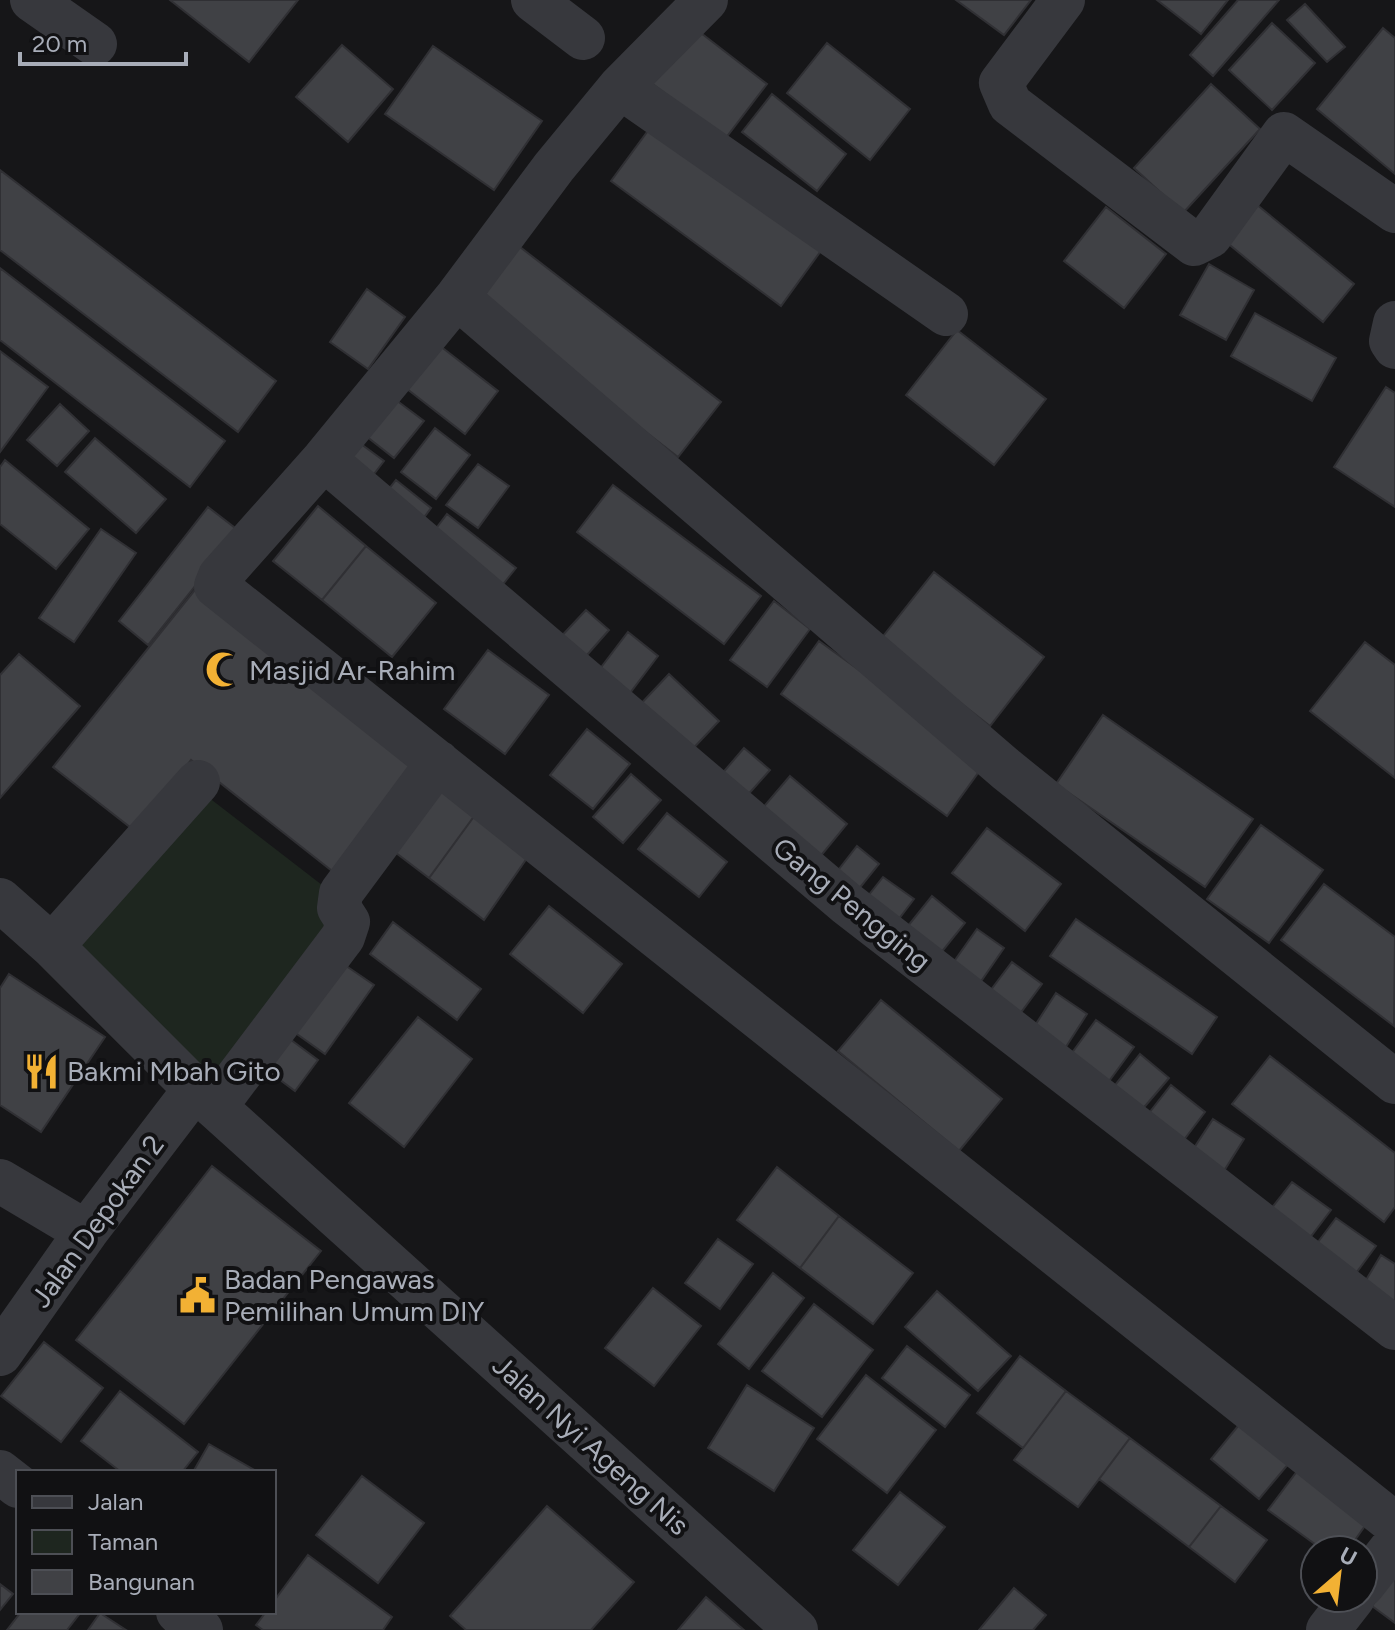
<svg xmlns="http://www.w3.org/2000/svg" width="1395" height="1630" font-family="Figtree,sans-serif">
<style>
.green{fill:#1e261f}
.building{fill:#404145;stroke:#303034;stroke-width:2}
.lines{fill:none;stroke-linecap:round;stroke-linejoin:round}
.minor{stroke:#37383d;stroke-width:44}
.labels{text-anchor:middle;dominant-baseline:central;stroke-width:8;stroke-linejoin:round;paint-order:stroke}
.poi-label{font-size:28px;fill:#a8adb8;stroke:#111113;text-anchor:start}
.street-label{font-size:28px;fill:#a8adb8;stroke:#111113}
</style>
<rect width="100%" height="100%" fill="#161618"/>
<path class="green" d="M199 790 335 895 341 924 214 1092 62 945Z"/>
<path class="building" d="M170 0H298L249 62Z
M956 0H1031L1004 35Z
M1157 0H1228L1201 34Z
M1238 0H1279L1213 76 1190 55Z
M1305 4 1345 47 1327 62 1287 20Z
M688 23 767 84 725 139 646 79Z
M1272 23 1315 63 1272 110 1229 70Z
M1383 28 1395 38V174L1317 109Z
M827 43 910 109 870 160 787 93Z
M342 45 393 89 348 142 296 97Z
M433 46 542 121 494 190 385 114Z
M1211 84 1260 129 1183 213 1134 168Z
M772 94 846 154 817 191 742 132Z
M653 124 823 248 781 306 611 181Z
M0 170 276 381 238 432 0 250Z
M1256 204 1354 284 1323 322 1225 241Z
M1106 207 1166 254 1124 308 1064 261Z
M507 237 721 402 678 457 465 292Z
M1209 264 1254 290 1226 340 1180 315Z
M0 268 225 441 190 487 0 340Z
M367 289 405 317 368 369 330 342Z
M1255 313 1336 358 1312 401 1231 356Z
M957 330 1046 399 994 465 906 395Z
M435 342 498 391 465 434 402 385Z
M0 351 48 387 0 452Z
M1386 387 1395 393V507L1334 467Z
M396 400 424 421 394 458 366 436Z
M60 404 89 431 57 466 27 440Z
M435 428 470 455 436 499 401 472Z
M95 438 166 499 136 533 65 472Z
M357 441 384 461 367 483 340 462Z
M5 460 89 529 56 569 0 524V467Z
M478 464 509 486 478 528 446 505Z
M396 480 431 508 420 523 384 495Z
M613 485 761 596 724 644 577 532Z
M318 506 366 546 322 600 273 561Z
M208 507 239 531 148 645 119 621Z
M447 514 516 568 500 588 431 535Z
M101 529 136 553 74 642 39 618Z
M366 546 436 603 392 657 322 600Z
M934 572 1044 657 990 726 880 640Z
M202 581 427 759 336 874 191 760 135 831 53 767Z
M774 601 810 629 767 687 730 660Z
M586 610 609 630 580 663 556 642Z
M628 632 658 656 630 693 599 670Z
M819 641 986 762 947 816 781 694Z
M1365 642 1395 665V778L1310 711Z
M488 650 549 695 505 754 444 709Z
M19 654 80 706 0 798V675Z
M669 674 719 721 686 756 636 709Z
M1103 715 1253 819 1205 887 1056 784Z
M587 729 630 764 593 809 550 775Z
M744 748 770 770 745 798 720 776Z
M631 774 661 800 623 843 593 817Z
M790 776 847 824 819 858 761 810Z
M436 778 478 811 429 878 383 843Z
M478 811 532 851 484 920 429 878Z
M667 813 727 862 699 897 638 849Z
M1261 825 1323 870 1269 943 1207 899Z
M987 828 1061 884 1025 931 952 873Z
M857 846 879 864 854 895 832 878Z
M883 877 914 899 895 924 864 901Z
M1324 884 1395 937 1394 1026 1281 940Z
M932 896 965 923 936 959 903 932Z
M549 906 622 964 583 1013 510 954Z
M1076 919 1217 1017 1192 1054 1050 956Z
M393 922 481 989 457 1020 370 954Z
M977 929 1004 948 975 990 948 970Z
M336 959 374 985 325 1054 287 1027Z
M1012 962 1042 984 1014 1022 984 999Z
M9 974 105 1037 41 1132 0 1105V988Z
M1056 993 1087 1014 1064 1050 1032 1030Z
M881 1000 1002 1099 959 1151 838 1051Z
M418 1017 472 1059 404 1147 349 1103Z
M1096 1020 1134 1047 1104 1088 1066 1061Z
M279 1031 318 1060 295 1091 256 1062Z
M1140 1054 1169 1078 1135 1118 1107 1095Z
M1270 1056 1395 1153V1207L1384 1222 1232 1104Z
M1171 1085 1205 1112 1177 1149 1142 1122Z
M1213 1119 1244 1139 1222 1174 1190 1154Z
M212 1166 321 1251 184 1424 76 1340Z
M777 1167 839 1216 800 1268 737 1220Z
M1292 1182 1331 1210 1306 1243 1267 1214Z
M839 1216 913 1273 873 1324 800 1268Z
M1336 1218 1376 1246 1351 1280 1312 1250Z
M718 1239 753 1264 720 1309 685 1283Z
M1381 1255 1395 1264V1305L1363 1285Z
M773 1273 804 1298 749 1369 718 1344Z
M653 1288 701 1326 654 1386 605 1348Z
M937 1291 1011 1356 978 1391 905 1327Z
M814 1304 873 1350 822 1417 762 1371Z
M44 1342 103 1388 61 1442 1 1396Z
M907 1346 970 1395 945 1427 882 1378Z
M1020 1356 1066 1391 1023 1448 977 1413Z
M866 1375 936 1430 887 1493 817 1439Z
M747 1385 814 1428 774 1491 708 1448Z
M120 1391 198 1452 182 1472H121L81 1441Z
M1066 1391 1130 1438 1078 1507 1014 1460Z
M1247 1415 1296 1455 1259 1499 1211 1459Z
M1130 1438 1221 1506 1189 1547 1099 1479Z
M209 1444 258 1472H193Z
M1304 1462 1374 1513 1348 1550H1323L1268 1510Z
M362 1476 424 1523 378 1583 316 1535Z
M900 1492 945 1527 898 1585 853 1550Z
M547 1506 634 1582 591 1630H466L450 1616Z
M1221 1506 1267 1540 1235 1582 1189 1547Z
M308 1555 392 1617 383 1630H263L256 1625 266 1612H274V1601Z
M1395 1575V1623L1372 1606Z
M0 1584 13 1594 0 1610Z
M1014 1588 1046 1615 1033 1630H979Z
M706 1597 744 1630H678Z
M21 1612H81L67 1630H7Z
M100 1613 126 1630H88Z"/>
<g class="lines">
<path class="minor" d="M32 0 95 44
M533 0 583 38
M706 0 620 87 554 167 457 297 324 459 220 576 216 586 1395 1524
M1063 0 1001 83 1010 104 1194 244 1210 236 1284 134 1395 211
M620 87 946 314
M457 297 1007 770 1395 1082
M1395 323 1391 341 1395 347
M324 459 846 903 1395 1328
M0 900 52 946 195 1089 796 1630
M52 946 198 782
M215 1107 343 937 348 922 339 908 341 893 438 762
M0 1181 86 1232
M0 1354 86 1232 195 1089
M0 1472 18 1486
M1363 1585 1395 1544
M178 1612 201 1630
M1328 1630 1353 1598"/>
</g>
<defs>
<symbol id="mosque-bare" viewBox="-9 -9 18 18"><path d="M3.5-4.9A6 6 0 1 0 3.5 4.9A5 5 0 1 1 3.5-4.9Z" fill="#f2b134" stroke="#111113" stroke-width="2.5" paint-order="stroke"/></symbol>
<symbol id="restaurant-bare" viewBox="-9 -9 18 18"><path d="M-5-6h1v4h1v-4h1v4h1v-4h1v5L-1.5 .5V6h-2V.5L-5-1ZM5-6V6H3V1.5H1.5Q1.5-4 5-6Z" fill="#f2b134" stroke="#111113" stroke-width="2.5" paint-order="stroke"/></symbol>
<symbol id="civic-bare" viewBox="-9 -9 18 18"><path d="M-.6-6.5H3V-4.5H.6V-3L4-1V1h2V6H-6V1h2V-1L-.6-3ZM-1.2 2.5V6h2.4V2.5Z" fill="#f2b134" stroke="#111113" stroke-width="2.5" paint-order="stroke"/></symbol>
</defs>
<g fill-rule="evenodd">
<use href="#mosque-bare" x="198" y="644" width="51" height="51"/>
<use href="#restaurant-bare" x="16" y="1046" width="51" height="51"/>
<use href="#civic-bare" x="172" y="1270" width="51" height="51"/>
</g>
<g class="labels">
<g class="poi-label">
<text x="249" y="670">Masjid Ar-Rahim</text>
<text x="67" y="1071">Bakmi Mbah Gito</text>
<text x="224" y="1279">Badan Pengawas<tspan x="224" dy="32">Pemilihan Umum DIY</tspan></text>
</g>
<g class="street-label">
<text transform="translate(852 904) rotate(39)">Gang Pengging</text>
<text transform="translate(97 1221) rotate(-54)">Jalan Depokan 2</text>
<text transform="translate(591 1445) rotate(42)">Jalan Nyi Ageng Nis</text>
</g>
</g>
<rect x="16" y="1470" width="260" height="144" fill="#111113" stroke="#4d4f55" stroke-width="2"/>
<rect x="32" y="1496" width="40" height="12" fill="#37383d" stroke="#4d4f55" stroke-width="2"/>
<text x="88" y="1510" font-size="24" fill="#a8adb8">Jalan</text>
<rect x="32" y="1530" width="40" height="24" fill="#1e261f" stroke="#4d4f55" stroke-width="2"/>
<text x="88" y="1550" font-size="24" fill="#a8adb8">Taman</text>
<rect x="32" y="1570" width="40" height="24" fill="#404145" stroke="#4d4f55" stroke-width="2"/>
<text x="88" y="1590" font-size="24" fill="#a8adb8">Bangunan</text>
<g transform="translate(1339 1574) rotate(28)"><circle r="38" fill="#111113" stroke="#4d4f55" stroke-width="2"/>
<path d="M0-6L14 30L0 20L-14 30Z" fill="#f2b134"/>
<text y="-12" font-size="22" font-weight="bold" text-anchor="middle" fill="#a8adb8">U</text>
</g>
<path d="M20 52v12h166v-12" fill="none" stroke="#a8adb8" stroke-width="4"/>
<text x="32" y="52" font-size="24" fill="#a8adb8" stroke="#111113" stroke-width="6" paint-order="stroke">20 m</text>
</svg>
